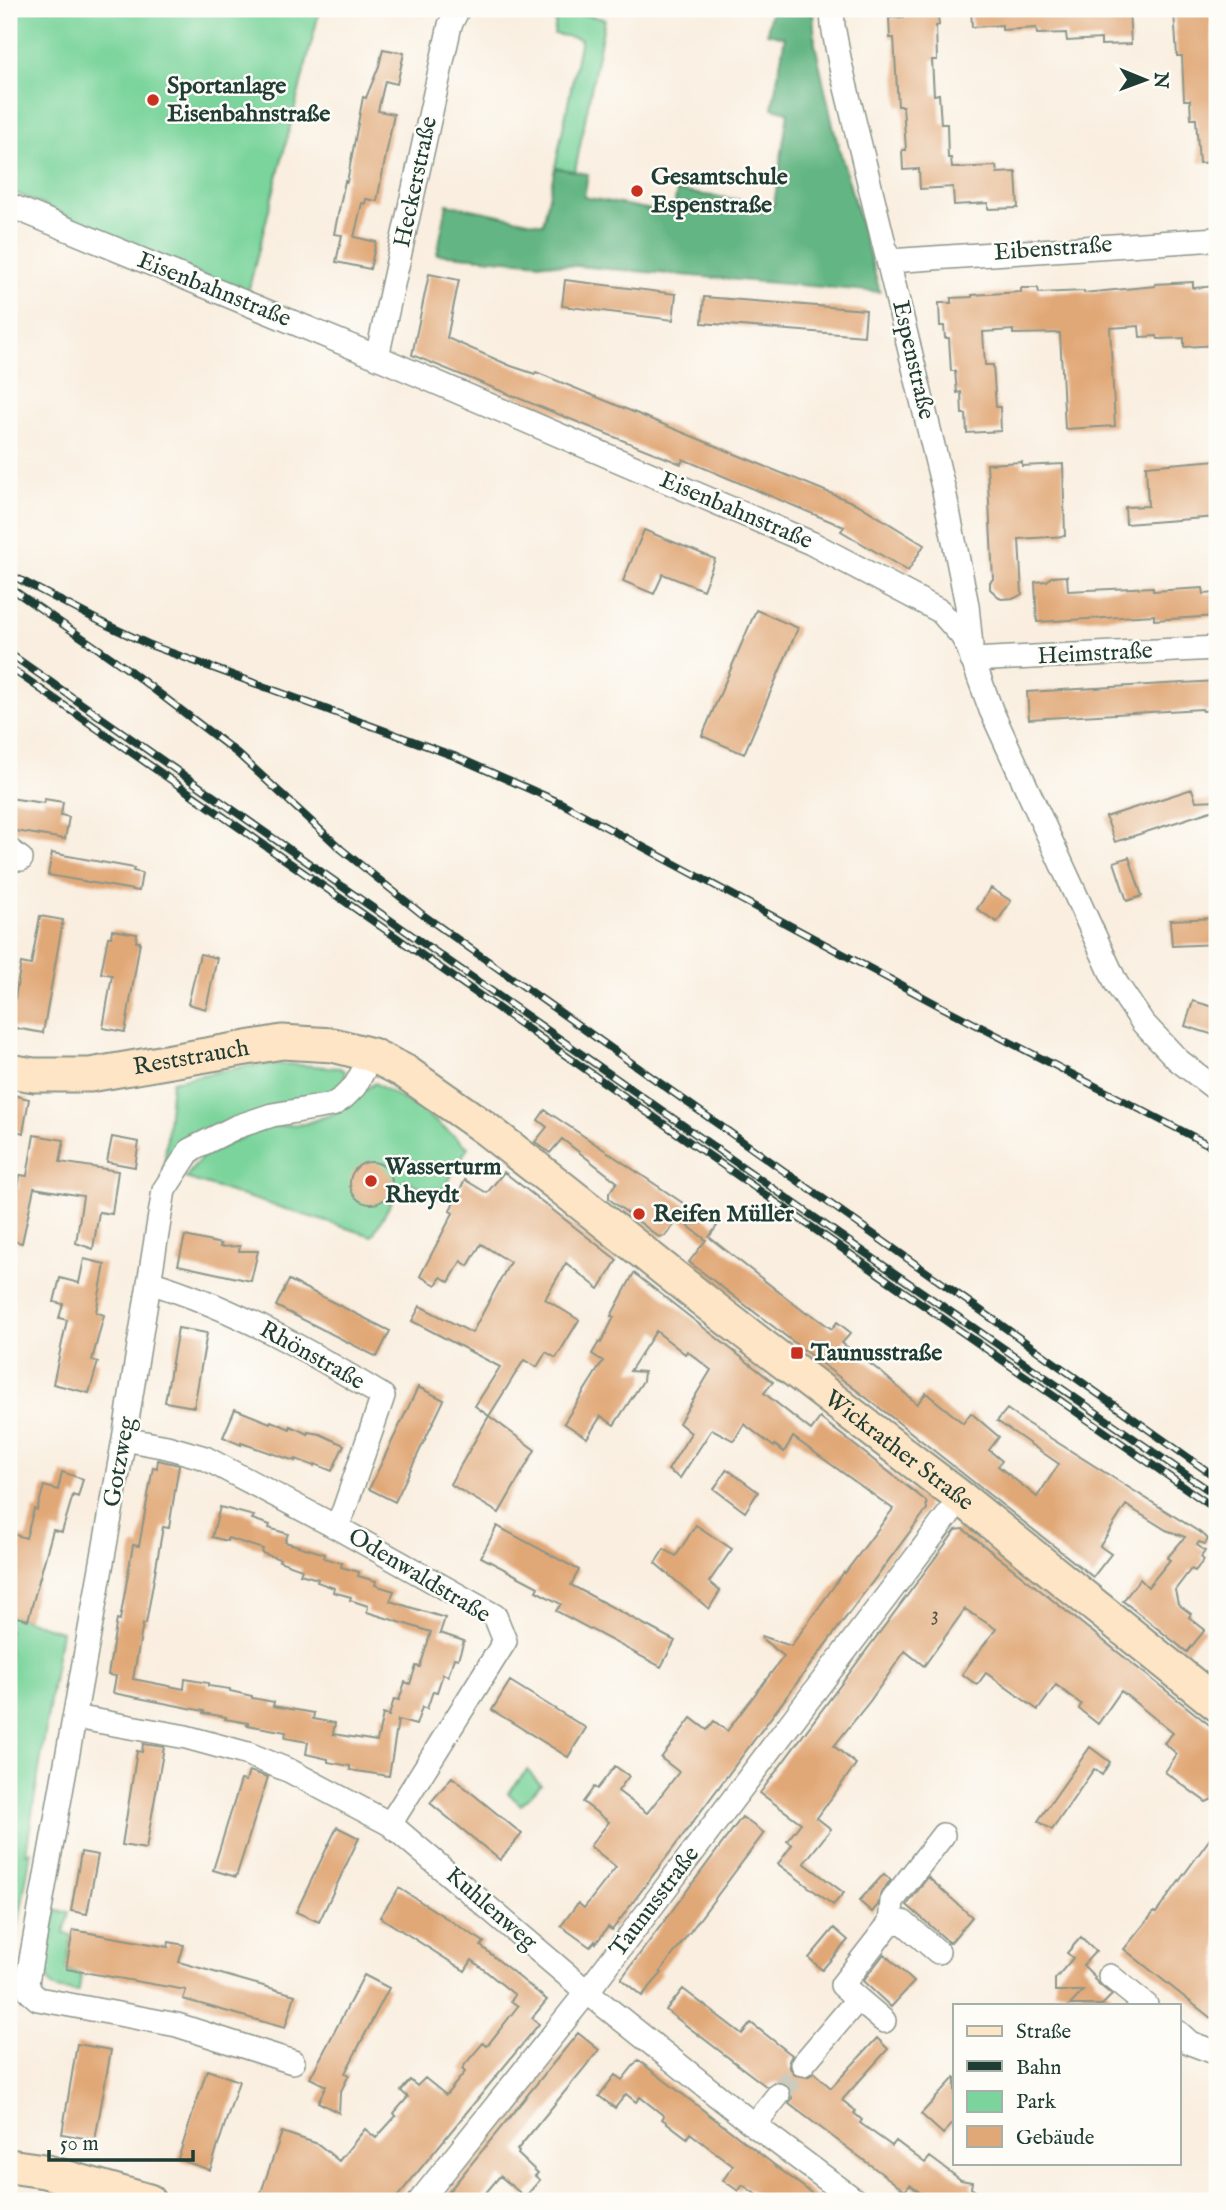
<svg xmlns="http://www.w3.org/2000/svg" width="1226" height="2210" font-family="'IM FELL English',serif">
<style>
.green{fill:#7ad49b;stroke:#4c8868;stroke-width:2}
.forest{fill:#63b683;stroke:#417a5c;stroke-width:2}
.building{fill:#e1a877}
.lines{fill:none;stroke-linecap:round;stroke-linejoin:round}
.minor-tunnel{stroke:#cdcbbd;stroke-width:23;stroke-dasharray:23 11;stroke-linecap:butt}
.minor-casing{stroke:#8c968a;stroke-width:26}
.secondary-casing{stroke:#8c968a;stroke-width:37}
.minor{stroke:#fff;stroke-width:23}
.secondary{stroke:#fee5c5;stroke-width:33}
.rail-casing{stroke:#1f3d34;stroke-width:8}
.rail{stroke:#fdfcf7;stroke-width:5;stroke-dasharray:16;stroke-linecap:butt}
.poi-dot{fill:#c8321e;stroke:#fdfcf7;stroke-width:2.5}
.labels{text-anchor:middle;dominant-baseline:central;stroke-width:5;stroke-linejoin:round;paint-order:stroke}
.number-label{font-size:21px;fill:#505845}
.poi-label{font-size:24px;font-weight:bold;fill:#1f3d34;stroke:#fdfcf7;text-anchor:start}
.street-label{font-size:24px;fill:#1f3d34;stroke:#fdfcf7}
</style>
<rect width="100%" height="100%" fill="#fdfcf7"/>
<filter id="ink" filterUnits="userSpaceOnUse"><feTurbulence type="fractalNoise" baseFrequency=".0143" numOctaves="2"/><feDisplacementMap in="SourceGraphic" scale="14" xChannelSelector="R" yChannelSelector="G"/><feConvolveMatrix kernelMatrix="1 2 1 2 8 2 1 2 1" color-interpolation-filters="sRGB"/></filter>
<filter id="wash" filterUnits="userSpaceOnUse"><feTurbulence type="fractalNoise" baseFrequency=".00686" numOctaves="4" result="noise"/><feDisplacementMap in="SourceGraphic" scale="28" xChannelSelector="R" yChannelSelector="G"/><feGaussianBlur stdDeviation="1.57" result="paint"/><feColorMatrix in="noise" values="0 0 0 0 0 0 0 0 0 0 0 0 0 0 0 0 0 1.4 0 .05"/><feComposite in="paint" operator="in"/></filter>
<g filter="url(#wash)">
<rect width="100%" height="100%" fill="#f9eedf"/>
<path class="green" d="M9 9H320L247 296 9 190Z
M506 9H554L605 19 575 171 555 168 581 39 554 34 556 21Z
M286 1064 340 1068 345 1071 346 1081 334 1094 273 1109 163 1179 172 1081 246 1066Z
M375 1083 421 1110 468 1147 438 1199 405 1179 372 1236 185 1178 204 1155 245 1136 273 1126 304 1124 333 1114Z
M9 1615 61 1631 26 1853 31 1851 16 1939 10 1944H9Z
M527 1770 541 1785 521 1805 508 1793Z
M55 1911 69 1912 64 1934 72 1935 66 1969 81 1975 79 1990 76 1992C69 1991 59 1991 54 1988 40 1980 53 1926 55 1911Z"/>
<path class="forest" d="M771 9H813L815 44 834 130 880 292 437 254 447 204 543 224 555 168 588 174 584 197 673 214 677 191 774 205 788 112 772 108 785 37 767 33Z"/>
<g id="blocks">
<path class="building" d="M904 9H937L939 25 936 26 937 60H932L934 95 939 94 941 124H947L948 158H951L952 168 996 166 997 173 1016 172 1018 208 988 209V203L954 205 953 187 920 189 919 169 903 170 902 150H906L903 106H898L894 38H890L889 18 904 17Z
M971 9H1129L1131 44 1101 45V39L1067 41 1066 33 1037 34 1036 28 1002 30V25L972 27Z
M1180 9H1211L1213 54H1217V162L1199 163 1196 119H1191L1190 100H1184L1182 56H1177L1174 12 1180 11Z
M383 49 404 53 397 84 385 81 378 111 394 114 377 201 366 199 365 204 362 203 354 237 376 242 370 269 336 262 342 235 334 234 345 181 347 182 363 97 366 98 379 66Z
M429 274 459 280 447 338 511 366 535 374 536 372 859 505 924 545 908 571 841 531 844 527 683 459 681 464 412 355Z
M565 280 676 294 673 320 562 306Z
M1193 282V288L1217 286V345L1184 347V338L1158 339 1157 336 1140 337 1139 326 1110 328 1115 426 1065 429 1060 333 1013 334V330L983 332 985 365H993L996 407H1000L1001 431 967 433 966 414H962L961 392 957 393 955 371H951L949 338H945L944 326H940L939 303H951V298L972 297V295L1021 292V288H1038L1039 293 1084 291V293L1155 286V284Z
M704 297 866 310 864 336 702 323Z
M1217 460V517L1126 524 1125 507 1148 506 1146 466Z
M1022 462V466L1063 464 1065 536 1019 539 1022 594 1015 598 1001 599 990 589V582L993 579 987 464Z
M644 530 715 559 703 590 663 574 654 594 623 581Z
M1067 576 1068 591 1153 587V591L1203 588 1204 594 1217 593V616L1154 620V615L1037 622 1035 582 1047 581 1051 577Z
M756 610 798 628 744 754 702 736Z
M1217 681V710L1203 711 1202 709 1029 719 1027 692Z
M1192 789 1196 801 1217 800V809L1115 842 1106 817Z
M9 798 44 803V799L63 802 61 815 69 817 65 839 9 830Z
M52 853 134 868 133 871 142 873 139 891 48 875Z
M1129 857 1142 896 1127 901 1114 862Z
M991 888 1011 901 997 922 977 909Z
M40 916 63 920 43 1033 10 1027 12 1016 9 1015V997L15 998 21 963 31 965Z
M1217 918V944L1172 946 1170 920Z
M112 930 137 934 136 942H140L125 1032 103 1028 112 975 101 973 108 937H111Z
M200 954 217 958 206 1009 188 1004Z
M1193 1001 1217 1008V1036L1185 1026Z
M9 1094 29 1099 23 1133 9 1129Z
M545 1110 717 1226 709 1237 807 1314 808 1312 832 1329 837 1322 851 1333 842 1343 881 1372 917 1404 926 1393 963 1423 971 1413 999 1437 989 1450 1002 1461 998 1466 1037 1497 1059 1464 997 1421 1007 1409 1025 1422 1204 1535 1208 1539 1205 1544 1199 1542 1197 1545 1205 1551 1201 1557 1204 1560 1195 1571 1191 1569 1175 1590 1178 1604 1191 1614 1189 1617 1205 1630 1187 1652 1123 1601 1140 1579 1148 1587 1170 1560 1167 1558 1185 1537 1166 1530 1126 1505 1100 1546 1111 1554 1093 1577 894 1419 689 1262 706 1240 679 1219 665 1236 659 1237 609 1199V1193L617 1182 562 1139 550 1153 535 1142 547 1127 538 1120Z
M34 1135 64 1140 60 1162 118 1171 112 1214 99 1212 93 1249 76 1243 83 1196 34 1188 22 1243 9 1240V1188L18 1189 20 1175 27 1176Z
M112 1137 139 1142 135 1167 107 1162Z
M350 1183a21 21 0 1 1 42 0a21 21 0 1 1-42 0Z
M504 1172 617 1260 599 1289 566 1263 545 1299 579 1320 556 1358 546 1352 537 1367 524 1360 489 1416 475 1406 500 1367 412 1321 420 1306 472 1333 510 1262 481 1244 468 1266 461 1261 449 1282 441 1277 436 1285 420 1276 453 1213 450 1211 451 1208 465 1180 487 1193Z
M185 1236 221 1244 220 1247 240 1246 239 1251H258L251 1281 178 1265Z
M84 1259 105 1264 96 1312 104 1315 92 1360 98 1362 89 1393 53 1384 67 1320 59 1318 63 1304 54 1302 60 1278 79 1283Z
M634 1273 773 1382 764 1393 811 1430 820 1418 926 1501 927 1509 612 1930 608 1927 596 1943 595 1941 590 1947 561 1926 578 1903 584 1908 616 1867 590 1846 609 1822 583 1802 594 1787 597 1789 615 1766 629 1776 618 1791 647 1813 679 1772 661 1758 691 1718 707 1730 714 1721 727 1731 784 1656 761 1638 762 1636 791 1646 844 1572 845 1573 893 1509 793 1437 784 1452 775 1445 774 1447 744 1424 734 1441 712 1429 680 1478 668 1470 691 1433 679 1423 711 1370 687 1351 685 1354 656 1331 630 1371 644 1372 643 1381 614 1425 601 1416 587 1438 564 1423 603 1361 592 1354 599 1342 601 1343 614 1317 611 1316Z
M289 1280 390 1331 377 1357 276 1306Z
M178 1328 207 1333 194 1407 165 1402Z
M418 1387 444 1400 395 1502 369 1489Z
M235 1409 270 1423 271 1421 290 1429V1426L308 1434V1432L320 1434 344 1445 332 1471 315 1464 314 1466 296 1459 295 1461 241 1443V1445L223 1437Z
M489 1416 535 1450 499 1513 450 1484Z
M158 1460 179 1465 169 1528 163 1527 146 1624H143L133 1679 184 1689 185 1679 208 1683V1686L230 1689V1691L252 1696V1698L274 1702 273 1706 314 1713 313 1719 335 1723 333 1734 377 1741 383 1714 389 1716 394 1699 399 1700 405 1682 410 1684 416 1666 420 1667 431 1632 367 1612 368 1606 350 1600 351 1597 333 1592 334 1588 317 1582 318 1579 300 1574 302 1569 279 1561 280 1559 262 1553 263 1549 228 1538 227 1541 212 1537 220 1507 254 1516 252 1519 270 1525 269 1528 288 1534 285 1542 325 1554 324 1558 342 1563 341 1567 359 1572 358 1576 376 1581 375 1585 394 1591 390 1601 445 1618 440 1633 464 1641 458 1659 454 1658 448 1676 443 1674 437 1692 433 1691 427 1709 422 1707 416 1725 398 1720 389 1776 350 1770V1766L328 1762V1759L306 1754 308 1742 285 1738 286 1732 247 1725 248 1723 225 1719 226 1717 203 1713 204 1711 113 1693 116 1676 108 1675 117 1619 120 1620 133 1545 139 1546 153 1467 157 1468Z
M727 1469 758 1492 745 1512 714 1489Z
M62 1472 83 1479 78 1497 73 1495 62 1532 53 1530 28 1620 9 1615V1533L26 1538 34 1509 37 1510 44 1486 58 1490Z
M696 1525 732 1549 709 1582 720 1591 709 1609 655 1563 664 1549 676 1556Z
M497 1526 579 1570 571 1585 675 1641 661 1667 556 1611 561 1604 536 1591 538 1587 481 1557Z
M963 1529 1217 1731V1797L1206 1802 1165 1772 1177 1754 1164 1743 1173 1733 1121 1691 1098 1724 1079 1709 1081 1704 1056 1685 1038 1710 986 1673 977 1685 962 1674 996 1629 965 1609 924 1666 905 1651 870 1701 834 1746 856 1764 817 1818 831 1829 804 1863 844 1893 833 1905 778 1864 792 1845 787 1841 801 1823 760 1793 956 1530Z
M510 1681 586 1728 568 1757 492 1710Z
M143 1744 164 1747 146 1849 122 1845 137 1751 142 1752Z
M1090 1747 1110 1762 1102 1775 1094 1769 1052 1830 1038 1821Z
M249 1771 268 1777 236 1877 213 1870 241 1780 246 1781Z
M452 1777 522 1834 500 1860 430 1803Z
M742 1817 764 1833 660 1972 662 1973 642 1996 621 1979Z
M337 1827 359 1838 319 1922 296 1912Z
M1217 1829V2023L1124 1949 1154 1912 1156 1913Z
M81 1852 98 1855 87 1914 71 1911Z
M884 1874 891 1880 881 1892 878 1905 872 1912 859 1901Z
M928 1877 972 1917 950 1943 907 1905Z
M399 1888 484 1942 481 1946 547 2000 532 2018 539 2024 394 2201H258L282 2132 318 2144 339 2161 365 2129 376 2138 396 2116 394 2113 408 2097 401 2091 410 2080 417 2086 425 2078 446 2095 465 2072 462 2069 466 2063 483 2043 487 2046 518 2006 511 2001 515 1995 472 1960 465 1971 380 1917Z
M834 1928 848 1940 822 1970 809 1958Z
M73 1930 168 1947 169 1942 184 1945 179 1962 295 1995 285 2028 183 1999 186 1990 66 1969Z
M1081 1937 1096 1951 1083 1965 1095 1977 1094 1979 1101 1986 1112 1995 1102 2005H1070L1083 1991H1055V1979L1073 1958 1067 1953Z
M884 1954 914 1982 891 2007 863 1981Z
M364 1975 389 1988 345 2073 349 2075 340 2093 339 2113 318 2102 326 2086 310 2078Z
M683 1989 742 2034 751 2023 792 2055 789 2061 790 2068 795 2075 807 2077 814 2073 831 2088 877 2038 888 2049 842 2100 856 2111 854 2113 862 2120 860 2123 892 2146 896 2141 925 2163 930 2157 961 2180 972 2182 971 2188 989 2201H931L910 2185 905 2191 789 2104 792 2098 791 2091 786 2084 774 2082 767 2087 666 2010Z
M578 2033 599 2050 517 2150 519 2152 518 2154 538 2173 535 2176 540 2180 525 2197 500 2176 479 2201H441Z
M77 2044 111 2050 95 2140 62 2134Z
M638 2060 781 2170 822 2201H765L743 2185 738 2191 723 2180 733 2166 690 2133 687 2138 662 2119 664 2116 640 2097 636 2102 626 2094 615 2108 599 2096 615 2075 622 2080Z
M207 2070 239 2081 210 2170 178 2159Z
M955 2077V2121L943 2134 921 2114Z"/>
</g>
</g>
<g filter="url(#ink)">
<use href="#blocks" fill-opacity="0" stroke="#8c968a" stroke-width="2"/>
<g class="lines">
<path class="minor-tunnel" d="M778 2095 803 2064"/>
<defs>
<path id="minor" d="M832 9 833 26 840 63 944 491 967 605 971 646
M9 205 377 357 811 543 940 611 962 636 968 647 991 710 1116 983 1143 1023 1178 1060 1217 1090
M889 261 1217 239
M377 357 450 25 458 9
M972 660 1217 648
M9 850 21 859
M149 1282C233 1307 309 1351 383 1396L344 1510 336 1527
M124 1439 167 1447 205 1458 336 1527 495 1616 505 1641 390 1824
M75 1717 186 1737 248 1754 290 1771 390 1824 587 1992 754 2125 856 2201
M890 1923 903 1922 938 1952
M1110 1976 1146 2005
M858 1999 884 2021
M1179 2033 1190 2043 1217 2053
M293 2062 177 2025 38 1999 30 1992 27 1982 124 1439 164 1190 190 1150 236 1127 272 1115 332 1105 343 1098 355 1086 372 1055
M803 2064 858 1999 842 1985 890 1923 892 1901 943 1835
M754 2125 778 2095
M420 2201 587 1992 961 1498"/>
<g id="secondary">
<path id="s1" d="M9 1071 34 1075H90L282 1042 333 1045 372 1055 404 1071 485 1128 562 1188 712 1307 961 1498 1217 1704"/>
<path d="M9 2166 44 2171 149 2201"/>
</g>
</defs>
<use href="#minor" class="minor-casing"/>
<use href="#secondary" class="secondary-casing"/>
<use href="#minor" class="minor"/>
<use href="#secondary" class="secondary"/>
<defs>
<path id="rail" d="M9 574 107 625 150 645 454 756 561 803 938 1005 1217 1149
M9 587 126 668 237 753 341 849 423 915 1217 1478
M9 653 851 1243 1217 1496
M9 667 1217 1510"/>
</defs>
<use href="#rail" class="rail-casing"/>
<use href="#rail" class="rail"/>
</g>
</g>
<g class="poi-dot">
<circle cx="153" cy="100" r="7"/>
<circle cx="637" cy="191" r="7"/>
<circle cx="371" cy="1181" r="7"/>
<circle cx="639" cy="1214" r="7"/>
<rect x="790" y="1346" width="14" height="14" rx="3.5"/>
</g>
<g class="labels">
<g class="number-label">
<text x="935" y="1614">3</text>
</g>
<g class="poi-label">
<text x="167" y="86">Sportanlage<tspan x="167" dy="28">Eisenbahnstraße</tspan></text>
<text x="651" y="177">Gesamtschule<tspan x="651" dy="28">Espenstraße</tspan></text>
<text x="385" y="1167">Wasserturm<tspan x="385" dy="28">Rheydt</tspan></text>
<text x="653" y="1214">Reifen Müller</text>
<text x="811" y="1353">Taunusstraße</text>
</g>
<g class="street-label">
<text transform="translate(416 182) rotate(-78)">Heckerstraße</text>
<text transform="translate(1053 249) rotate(-4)">Eibenstraße</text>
<text transform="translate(214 290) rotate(22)">Eisenbahnstraße</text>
<text transform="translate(913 360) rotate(77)">Espenstraße</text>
<text transform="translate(736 511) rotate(23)">Eisenbahnstraße</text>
<text transform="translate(1095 654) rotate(-3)">Heimstraße</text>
<text stroke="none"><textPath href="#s1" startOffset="184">Reststrauch</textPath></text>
<text transform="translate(312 1356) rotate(29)">Rhönstraße</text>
<text stroke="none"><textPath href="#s1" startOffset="1027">Wickrather Straße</textPath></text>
<text transform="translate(120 1462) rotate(-80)">Gotzweg</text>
<text transform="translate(419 1576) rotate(31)">Odenwaldstraße</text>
<text transform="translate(655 1902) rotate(-53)">Taunusstraße</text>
<text transform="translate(491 1909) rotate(41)">Kuhlenweg</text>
</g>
</g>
<rect width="1226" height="2210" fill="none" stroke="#fdfcf7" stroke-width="35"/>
<rect x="953" y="2004" width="228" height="161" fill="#fdfcf7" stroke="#a4b0a9" stroke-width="2"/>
<rect x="967" y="2026" width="35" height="10" fill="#fee5c5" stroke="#a4b0a9" stroke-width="2"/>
<text x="1016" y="2038" font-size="21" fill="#1f3d34">Straße</text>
<rect x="967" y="2061" width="35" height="10" fill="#1f3d34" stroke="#a4b0a9" stroke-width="2"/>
<text x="1016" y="2074" font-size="21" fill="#1f3d34">Bahn</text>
<rect x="967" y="2091" width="35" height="21" fill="#7ad49b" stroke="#a4b0a9" stroke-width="2"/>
<text x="1016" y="2108" font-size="21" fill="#1f3d34">Park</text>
<rect x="967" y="2126" width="35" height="21" fill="#e1a877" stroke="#a4b0a9" stroke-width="2"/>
<text x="1016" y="2144" font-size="21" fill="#1f3d34">Gebäude</text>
<g transform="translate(1145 80) rotate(91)" stroke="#fdfcf7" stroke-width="5" paint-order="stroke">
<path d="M0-5L12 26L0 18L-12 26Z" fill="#1f3d34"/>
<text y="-10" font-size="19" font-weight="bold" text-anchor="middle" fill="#1f3d34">N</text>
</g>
<path d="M49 2150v10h144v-10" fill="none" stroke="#1f3d34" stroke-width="3.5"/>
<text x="60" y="2150" font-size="21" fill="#1f3d34" stroke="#fdfcf7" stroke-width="5" paint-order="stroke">50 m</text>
</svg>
